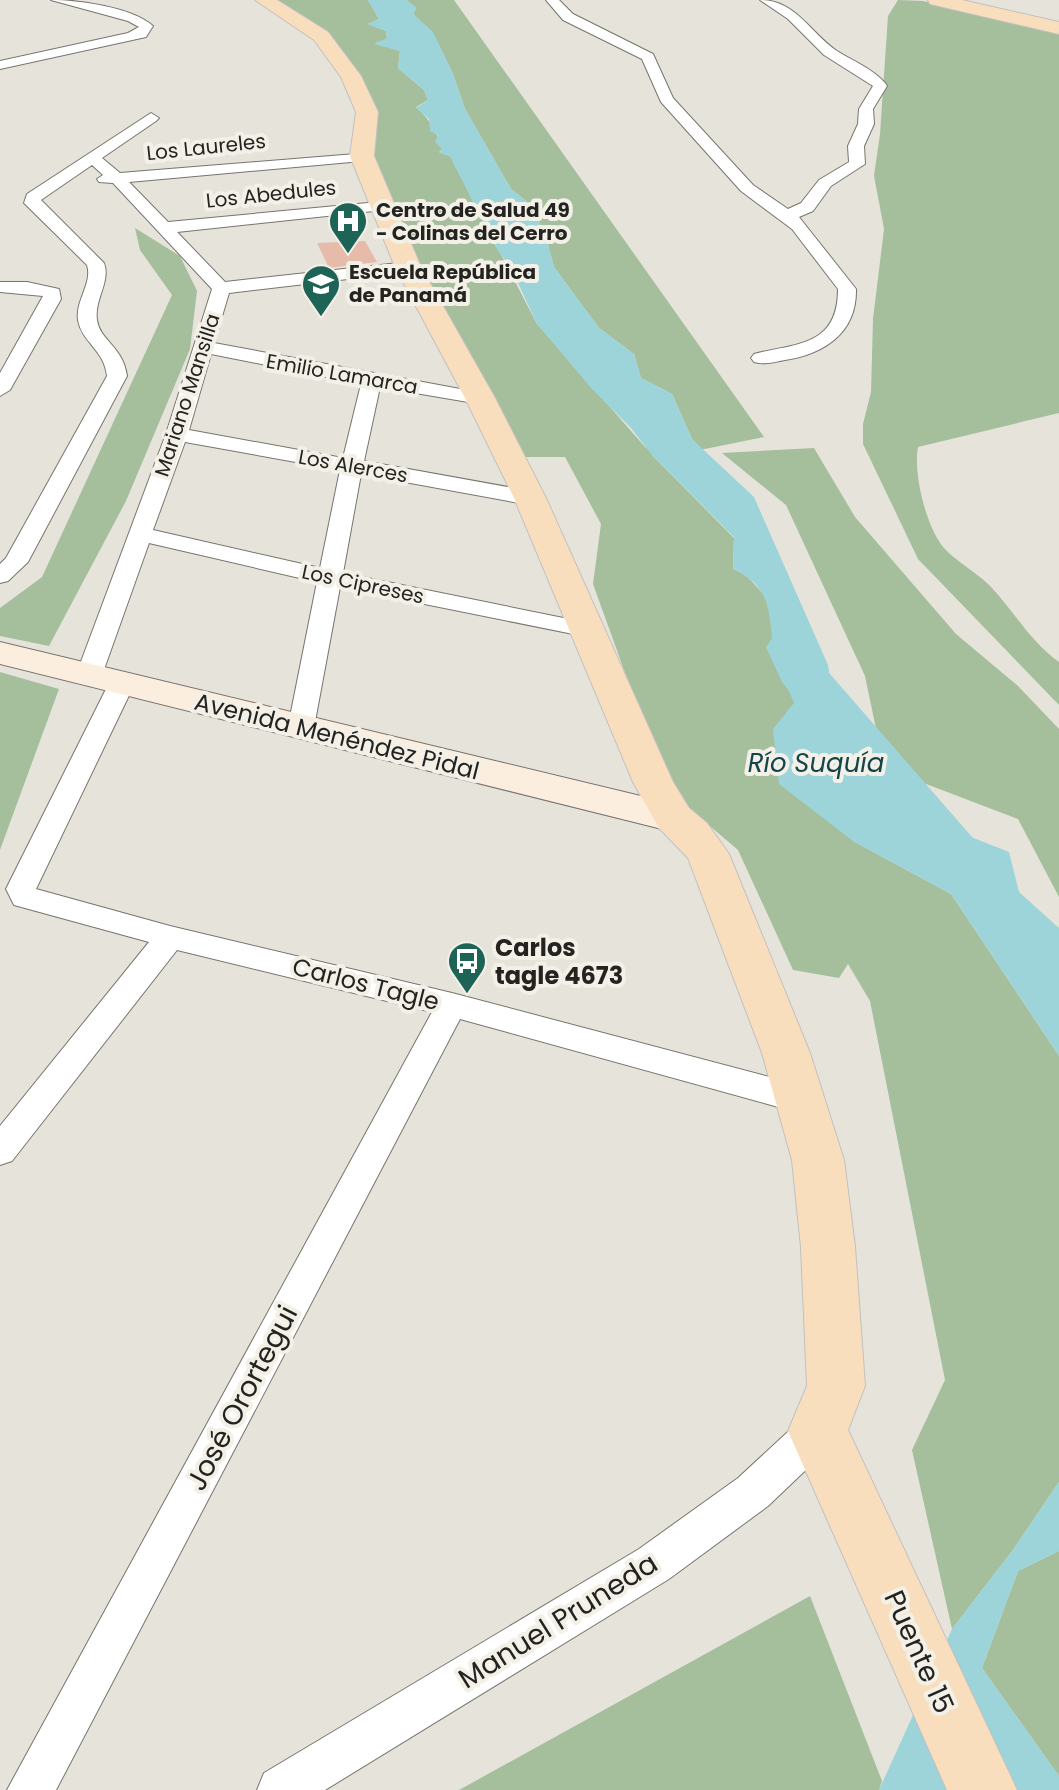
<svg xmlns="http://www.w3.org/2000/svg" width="1059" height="1790" font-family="Poppins,sans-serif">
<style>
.green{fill:#a5bf9d}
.water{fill:#9dd4d9}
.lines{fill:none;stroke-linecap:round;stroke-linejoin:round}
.river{fill:#9dd4d9;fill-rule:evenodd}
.building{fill:#e7bba9}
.street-casing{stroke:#77756d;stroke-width:2}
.secondary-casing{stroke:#77756d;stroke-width:2}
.primary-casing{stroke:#c2c1c1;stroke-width:2}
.street{fill:#fff;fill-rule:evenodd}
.secondary{fill:#fceede;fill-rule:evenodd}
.primary{fill:#f9debe;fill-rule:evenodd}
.labels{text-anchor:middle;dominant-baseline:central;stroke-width:8;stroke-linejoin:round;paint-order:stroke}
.far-street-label{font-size:20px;fill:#242320;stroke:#f3f0e8}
.far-poi-label{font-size:20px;font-weight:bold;fill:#242320;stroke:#f3f0e8;text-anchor:start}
.street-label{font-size:24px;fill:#242320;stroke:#f3f0e8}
.poi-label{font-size:24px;font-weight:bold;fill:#242320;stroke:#f3f0e8;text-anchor:start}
.water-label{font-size:26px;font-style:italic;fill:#13454a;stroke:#f3f0e8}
.near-street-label{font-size:28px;fill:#242320;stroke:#f3f0e8}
</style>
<rect width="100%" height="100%" fill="#e6e3db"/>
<path class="green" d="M264 0H368L379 19 368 24 386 31 387 39 376 43 400 51 398 68 424 90 428 100 416 107C430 120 437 131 442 149L439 152 450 156 537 324 646 448 699 446 692 439 672 394 641 378 634 354 599 328 554 267 545 234 530 204 511 189 465 109 453 74 433 33 413 14 416 8 406 0H454L764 437 695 451 652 455 734 538 733 569 746 575 767 598 776 659 853 841 951 894 1059 1056V1482L1013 1550 952 1629 912 1450 945 1380 870 1001 848 964 839 978 793 970 738 850 684 804 655 756 593 584 601 524 565 457H510L362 156 367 120 328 41Z
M898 0 923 1 1059 32V413L918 447C913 473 926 527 944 548 958 563 978 573 992 588 1015 613 1031 642 1059 662V705L918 559 863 444V424L871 392 873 319 884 229 874 176 880 134 888 16Z
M135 228 180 256 197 291 190 349 126 501 49 646 0 636V608L42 577 172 295 140 250Z
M814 448 855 517 956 634 1018 686 1059 729V897L1018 819 892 771 875 724 865 676 786 505 722 453Z
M0 672 59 689 0 850Z
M1059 1551V1776L982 1668 1018 1571Z
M810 1596 882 1781 879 1790H459Z"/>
<path class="water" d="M368 0H406L417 8 413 14 433 32 453 74 465 109 511 189 530 204 545 234 554 267 599 328 634 354 641 378 672 394 692 439 754 497 828 665 836 713 880 801 1009 852 1019 892 1059 928V1056L951 894 853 841 779 784 773 729 794 703C788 688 779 671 775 655 767 616 776 589 733 569L734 537 651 454 631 428 592 389 537 324 512 270 495 246 450 156 439 153 442 149 435 142 438 135 430 131 429 119 416 108 428 100 424 90 398 68 400 51 374 44 387 38 386 31 367 24 379 19Z
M1059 1482V1551L1018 1571 982 1668 1059 1776V1790H879L952 1629 1013 1550Z"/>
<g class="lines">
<path class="river" d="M790 632 807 637 823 666 999 868 1008 882 999 896 979 902 959 896 782 682 766 647 773 637Z"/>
</g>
<path class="building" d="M365 241 377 262 329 268 317 243Z"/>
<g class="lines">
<defs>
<path id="street" d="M51 0C78 0 132 7 153 26L146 37 0 69V61L128 33 139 27 128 21Z
M546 0H559L573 14 653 54 673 98 753 185 788 209 801 203 819 180 849 162 848 146 858 124 859 109 873 86 824 55 788 19 760 0C796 0 810 33 837 51 853 61 873 69 885 83L887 86 873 109 874 124 864 146 865 164 831 186 813 211 799 217 856 289C857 333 824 354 785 360 775 362 764 365 754 362L751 358 754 354C796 343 838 347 838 289L792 229 741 191 661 102 642 59 563 20Z
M151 113 159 118 156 121 102 158 120 173 368 153V159L362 161 129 182 168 222 389 201 391 205 383 210 177 232 225 282 408 262 417 267 408 272 229 293 214 343 487 394 490 398 487 402 480 404 380 387 364 461 530 491 541 498 530 505 361 474 343 573 588 623 597 625 600 630 597 635 588 637 340 587 314 727 310 733 301 735 292 733 288 727 317 582 149 543 102 675 98 681H80L76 675 166 434 212 289 113 183 99 182 97 179 103 175 92 165 41 200 104 263C111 282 94 299 97 320 100 341 123 346 127 376L28 562 8 581 0 583V564L6 558 107 376C104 349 82 343 78 320 75 301 93 283 87 265L24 203 27 194ZM211 354 361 384 343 458 189 430ZM185 442 340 470 320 568 153 530Z
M0 282H27L59 289 61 299 10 390 0 396V373L43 296 0 292Z
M122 675 131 677 135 683 36 889 170 926 452 993 800 1085 812 1089 817 1099 812 1109 800 1113 460 1019 56 1790H7L432 1012 177 950 12 1161 0 1165V1126L149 942 14 905 6 889 109 683 113 677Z
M818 1412 832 1417 838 1431 832 1445 768 1506 669 1579 325 1790H257L264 1773 639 1549 738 1478 804 1417Z"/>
<path id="secondary" d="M0 642 674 804 689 808 695 818 689 828 674 832 0 664Z"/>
<path id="primary" d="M255 0H277L328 32 361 76 378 112 374 156 421 267 495 398 546 498 673 782 689 808 707 823 729 854 810 1053 844 1160 855 1247 865 1386 848 1430 1017 1790H947L788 1431 807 1386 801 1247 792 1160 762 1053 688 858 659 828 633 782 514 498 465 398 395 267 350 156 356 112 341 77 314 40Z
M928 0H962L1059 22V34L930 4Z"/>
</defs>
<use href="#street" class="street-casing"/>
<use href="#secondary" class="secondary-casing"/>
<use href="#primary" class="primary-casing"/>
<use href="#street" class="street"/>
<use href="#secondary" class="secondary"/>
<use href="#primary" class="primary"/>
</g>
<defs>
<symbol id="hospital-pin" viewBox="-11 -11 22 30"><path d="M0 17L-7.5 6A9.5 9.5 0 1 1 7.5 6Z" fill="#1d6356" stroke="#f3f0e8"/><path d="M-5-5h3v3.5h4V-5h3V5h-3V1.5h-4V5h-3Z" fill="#fff"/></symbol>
<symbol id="school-pin" viewBox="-11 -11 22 30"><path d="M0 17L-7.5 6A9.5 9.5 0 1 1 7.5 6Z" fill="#1d6356" stroke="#f3f0e8"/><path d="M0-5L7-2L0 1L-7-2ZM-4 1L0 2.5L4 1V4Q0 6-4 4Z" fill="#fff"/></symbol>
<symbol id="bus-pin" viewBox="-11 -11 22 30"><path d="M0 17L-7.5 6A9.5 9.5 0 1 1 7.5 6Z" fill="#1d6356" stroke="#f3f0e8"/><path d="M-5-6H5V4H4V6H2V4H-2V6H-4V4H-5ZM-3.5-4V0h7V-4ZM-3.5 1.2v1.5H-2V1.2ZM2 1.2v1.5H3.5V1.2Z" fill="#fff"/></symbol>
</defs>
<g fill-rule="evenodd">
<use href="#hospital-pin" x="326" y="199" width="44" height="60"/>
<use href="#school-pin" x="299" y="262" width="44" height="60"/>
<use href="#bus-pin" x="445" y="939" width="44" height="60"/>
</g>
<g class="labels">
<g class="far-street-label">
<text transform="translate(206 147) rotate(-6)">Los Laureles</text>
<text transform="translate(271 194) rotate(-6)">Los Abedules</text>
<text transform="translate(342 374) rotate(10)">Emilio Lamarca</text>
<text transform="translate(187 395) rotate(-72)">Mariano Mansilla</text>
<text transform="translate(353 466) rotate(10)">Los Alerces</text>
<text transform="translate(363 584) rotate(12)">Los Cipreses</text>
</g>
<g class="far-poi-label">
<text x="376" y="210">Centro de Salud 49<tspan x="376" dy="23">- Colinas del Cerro</tspan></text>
<text x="349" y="272">Escuela República<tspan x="349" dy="23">de Panamá</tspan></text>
</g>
<g class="street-label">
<text transform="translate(337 736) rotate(14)">Avenida Menéndez Pidal</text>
<text transform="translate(366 984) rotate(14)">Carlos Tagle</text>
</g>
<g class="poi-label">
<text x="495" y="947">Carlos<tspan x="495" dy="28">tagle 4673</tspan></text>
</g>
<g class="water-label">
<text x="816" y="763">Río Suquía</text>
</g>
<g class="near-street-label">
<text transform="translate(242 1398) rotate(-62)">José Orortegui</text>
<text transform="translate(558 1621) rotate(-32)">Manuel Pruneda</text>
<text transform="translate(919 1652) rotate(66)">Puente 15</text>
</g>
</g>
</svg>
